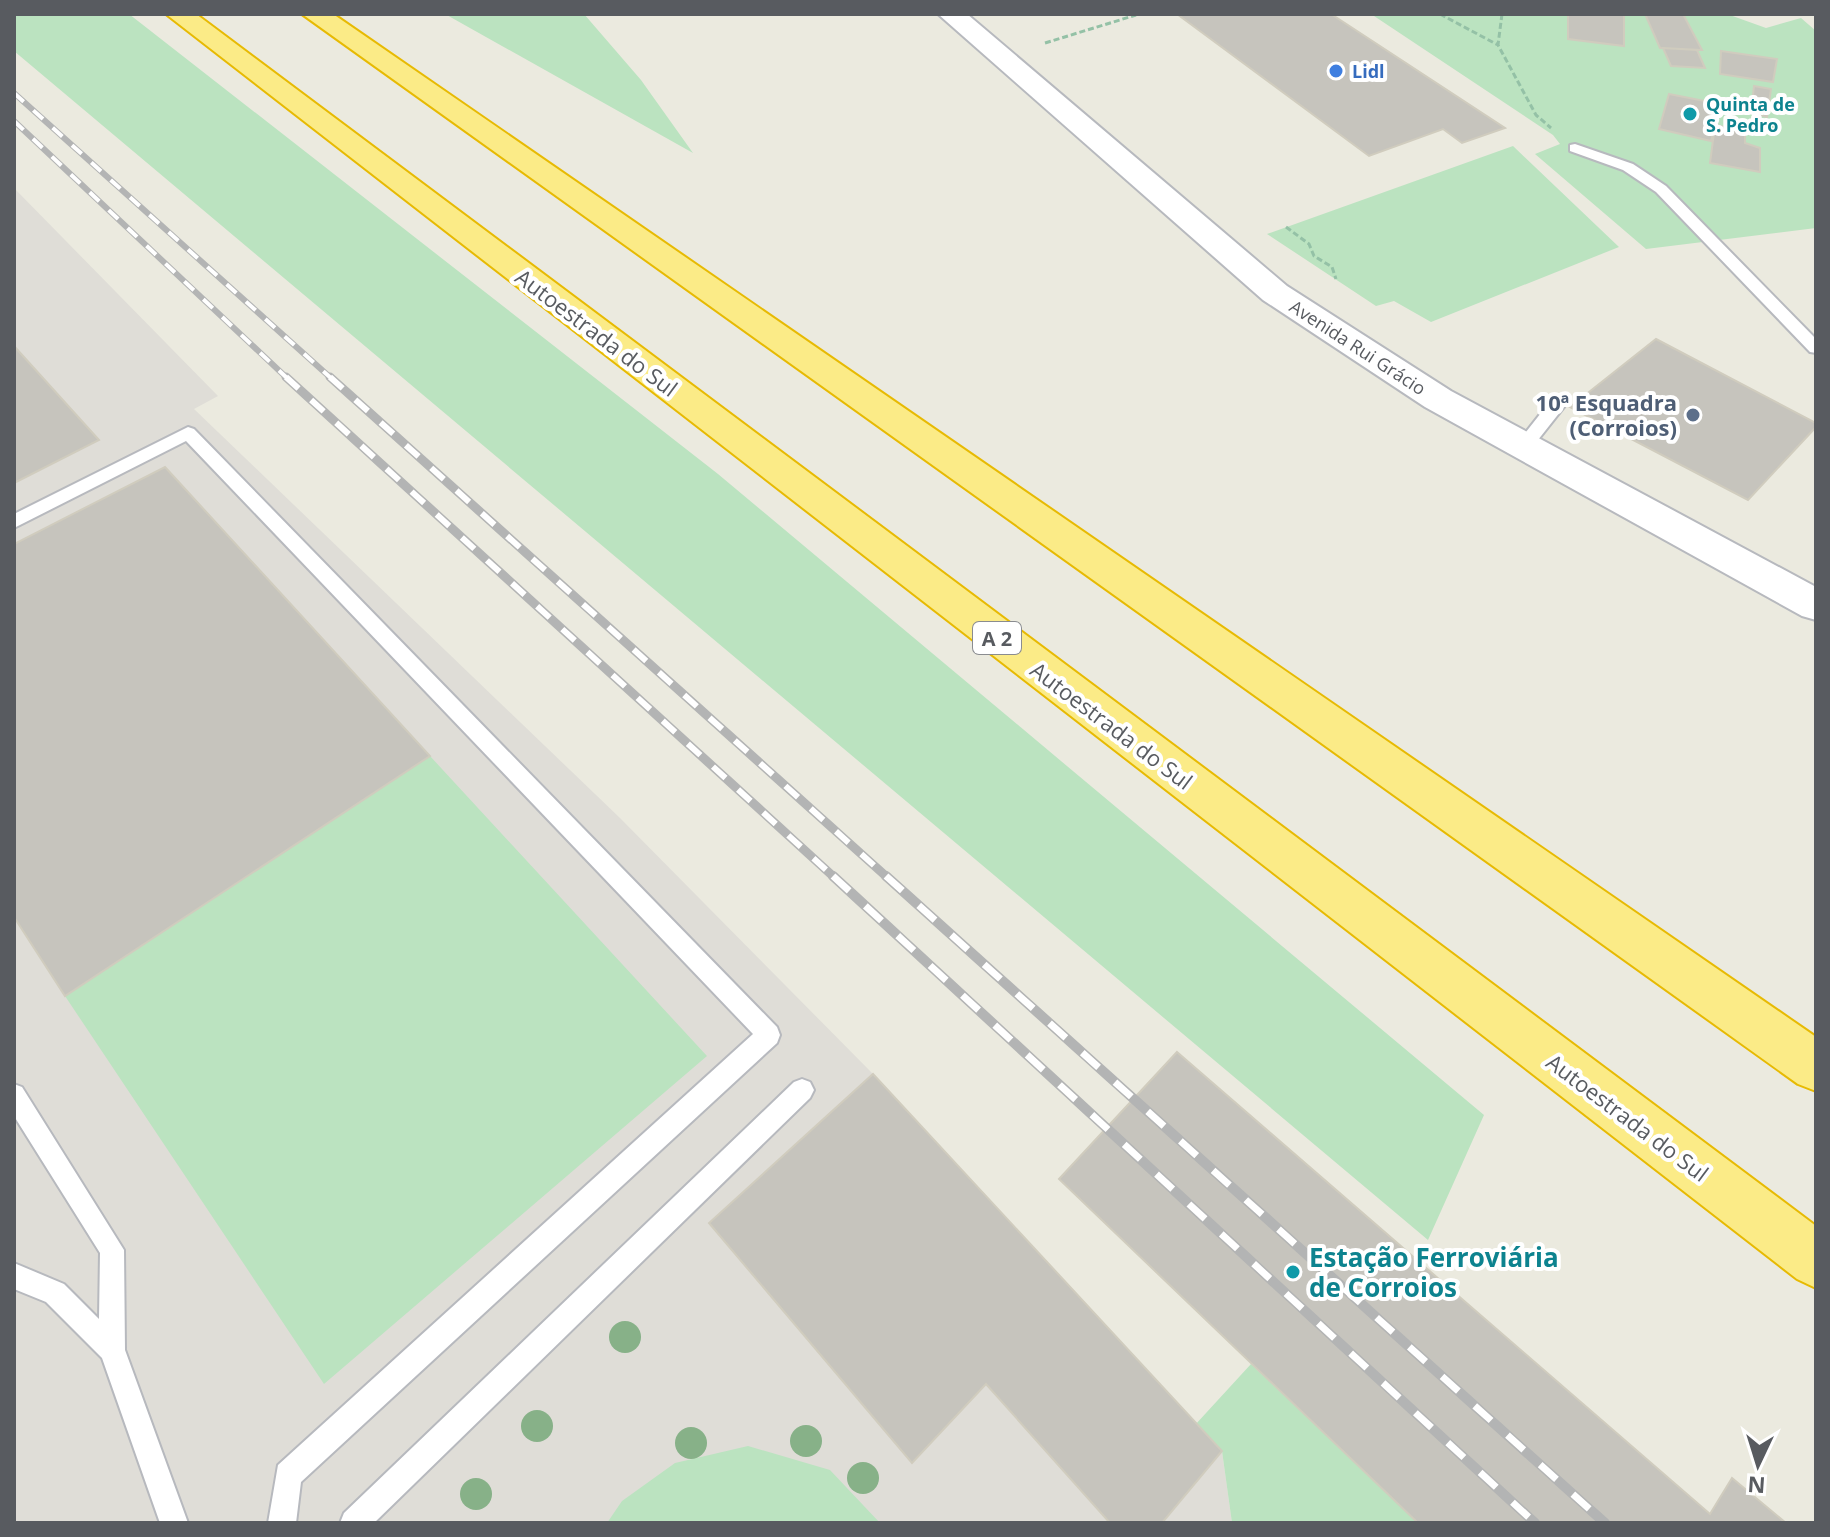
<svg xmlns="http://www.w3.org/2000/svg" width="1830" height="1537" font-family="'Open Sans',sans-serif">
<style>
.industrial{fill:#dfddd7}
.green{fill:#bbe3c0}
.building{fill:#c6c4bd;stroke:#d0ccbe;stroke-width:2}
.lines{fill:none;stroke-linecap:round;stroke-linejoin:round}
.service-casing{stroke:#b7b9be;stroke-width:4}
.tertiary-casing{stroke:#b7b9be;stroke-width:4}
.motorway-casing{stroke:#e7ba03;stroke-width:4}
.path{stroke:#94c1a6;stroke-width:3;stroke-dasharray:6 3;stroke-linecap:butt}
.service{fill:#fff;fill-rule:evenodd}
.tertiary{fill:#fff;fill-rule:evenodd}
.motorway{fill:#fbeb87;fill-rule:evenodd}
.rail-far2-casing{stroke:#b3b4b4;stroke-width:6}
.rail-far1-casing{stroke:#b3b4b4;stroke-width:9}
.rail-casing{stroke:#b3b4b4;stroke-width:10}
.rail-far2{stroke:#fff;stroke-width:4;stroke-dasharray:13;stroke-linecap:butt}
.rail-far1{stroke:#fff;stroke-width:6;stroke-dasharray:17;stroke-linecap:butt}
.rail{stroke:#fff;stroke-width:7;stroke-dasharray:22;stroke-linecap:butt}
.tree{fill:#87b188}
.shop-dot{fill:#3f7fe0;stroke:#fff;stroke-width:3}
.culture-dot{fill:#0f9aa8;stroke:#fff;stroke-width:3}
.service-dot{fill:#5c6f8a;stroke:#fff;stroke-width:3}
.labels{text-anchor:middle;dominant-baseline:central;stroke-width:8;stroke-linejoin:round;paint-order:stroke}
.far-shop-label{font-size:18px;font-weight:bold;fill:#366cbe;stroke:#fff;text-anchor:start}
.far-culture-label{font-size:18px;font-weight:bold;fill:#0d838f;stroke:#fff;text-anchor:start}
.far-street-label{font-size:18px;fill:#585b60;stroke:#fff}
.shield{fill:#fff;stroke:#8a8c90;stroke-width:2}
.shield-label{font-size:20px;font-weight:bold;fill:#585b60}
.street-label{font-size:22px;fill:#585b60;stroke:#fff}
.service-label{font-size:22px;font-weight:bold;fill:#4e5e75;stroke:#fff;text-anchor:end}
.near-culture-label{font-size:26px;font-weight:bold;fill:#0d838f;stroke:#fff;text-anchor:start}
</style>
<rect width="100%" height="100%" fill="#ebeadf"/>
<path class="industrial" d="M14 188 218 396 194 409 620 818 873 1074 1222 1451 1232 1523H14Z"/>
<path class="green" d="M14 14H129L718 474 1484 1115 1428 1240 14 51Z
M445 14H584L641 80 693 153Z
M1371 14H1727L1766 28 1801 18 1816 31V228L1646 249 1535 154 1560 144 1553 135Z
M1513 146 1619 247 1431 322 1394 301 1376 306 1267 234Z
M430 756 707 1056 324 1384 65 996Z
M1251 1364 1418 1523H1232L1222 1451 1195 1425Z
M748 1446 830 1470 880 1523H607L622 1501 675 1463Z"/>
<path class="building" d="M1177 14H1331L1505 128 1462 143 1443 129 1369 156Z
M1568 14H1624V46L1568 39Z
M1645 14H1683L1702 50 1660 48Z
M1663 48 1697 50 1705 68 1671 66Z
M1721 51 1777 59 1773 82 1720 74Z
M1754 86 1771 89 1767 117 1751 113Z
M1669 94 1720 104 1711 141 1659 129Z
M1715 125 1745 131V143L1760 148V172L1710 163Z
M1656 339 1816 423V427L1748 500 1570 407Z
M14 346 99 440 14 483Z
M165 467 430 756 65 996 14 917V544Z
M1177 1052 1710 1514 1732 1478 1786 1523H1418L1059 1179Z
M873 1074 1222 1451 1162 1523H1110L986 1384 912 1463 709 1223Z"/>
<g class="lines">
<defs>
<path id="service" d="M1575 144 1633 164 1666 186 1816 339V353L1810 352 1656 192 1623 170 1570 151V145Z
M1558 398 1566 403 1564 407 1530 450H1518L1516 446 1518 442 1552 399Z
M188 427 194 429 777 1027 780 1035 777 1043 301 1482 296 1523H268L278 1465 753 1034 186 441 14 528V514Z
M802 1079 810 1082 814 1090 810 1098 374 1523H340L344 1513 794 1082Z
M14 1084 22 1087 124 1250 125 1350 188 1523H160L102 1358 46 1302 14 1289V1263L64 1284 99 1319 100 1253 14 1116Z"/>
<path id="tertiary" d="M938 14H967L1287 286 1451 391 1816 587V620L1802 616 1425 407 1263 300Z"/>
<path id="motorway" d="M166 14H196L1816 1226V1288L1797 1279Z
M302 14H333L1816 1037V1091L1798 1084Z"/>
</defs>
<use href="#service" class="service-casing"/>
<use href="#tertiary" class="tertiary-casing"/>
<use href="#motorway" class="motorway-casing"/>
<path class="path" d="M1440 14 1498 45
M1502 14 1498 45 1536 115 1551 128
M1045 43 1136 15
M1286 227 1309 244 1314 256 1332 267 1336 279"/>
<use href="#service" class="service"/>
<use href="#tertiary" class="tertiary"/>
<use href="#motorway" class="motorway"/>
<defs>
<path id="rail-far2" d="M14 93 332 379
M14 121 288 379"/>
<path id="rail-far1" d="M286 377 835 878
M330 377 888 878"/>
<path id="rail" d="M833 876 1535 1523
M886 876 1605 1523"/>
</defs>
<use href="#rail-far2" class="rail-far2-casing"/>
<use href="#rail-far1" class="rail-far1-casing"/>
<use href="#rail" class="rail-casing"/>
<use href="#rail-far2" class="rail-far2"/>
<use href="#rail-far1" class="rail-far1"/>
<use href="#rail" class="rail"/>
</g>
<g class="tree">
<circle cx="625" cy="1337" r="16"/>
<circle cx="537" cy="1426" r="16"/>
<circle cx="806" cy="1441" r="16"/>
<circle cx="691" cy="1443" r="16"/>
<circle cx="863" cy="1478" r="16"/>
<circle cx="476" cy="1494" r="16"/>
</g>
<circle class="shop-dot" cx="1336" cy="71" r="8"/>
<g class="culture-dot">
<circle cx="1690" cy="114" r="8"/>
<circle cx="1293" cy="1272" r="8"/>
</g>
<circle class="service-dot" cx="1693" cy="415" r="8"/>
<g class="labels">
<g class="far-shop-label">
<text x="1352" y="71">Lidl</text>
</g>
<g class="far-culture-label">
<text x="1706" y="104">Quinta de<tspan x="1706" dy="21">S. Pedro</tspan></text>
</g>
<g class="far-street-label">
<text transform="translate(1358 347) rotate(33)">Avenida Rui Grácio</text>
</g>
<rect class="shield" x="973" y="622" width="48" height="32" rx="6"/>
<g class="shield-label">
<text x="997" y="638">A 2</text>
</g>
<g class="street-label">
<text transform="translate(597 332) rotate(37)">Autoestrada do Sul</text>
<text transform="translate(1112 725) rotate(37)">Autoestrada do Sul</text>
<text transform="translate(1628 1117) rotate(37)">Autoestrada do Sul</text>
</g>
<g class="service-label">
<text x="1677" y="402">10ª Esquadra<tspan x="1677" dy="25">(Corroios)</tspan></text>
</g>
<g class="near-culture-label">
<text x="1309" y="1257">Estação Ferroviária<tspan x="1309" dy="30">de Corroios</tspan></text>
</g>
</g>
<rect width="1830" height="1537" fill="none" stroke="#585b60" stroke-width="32"/>
<g transform="translate(1758 1465) rotate(184)" stroke="#ffffff" stroke-width="6" paint-order="stroke">
<path d="M0-6L14 30L0 20L-14 30Z" fill="#585b60"/>
<text y="-12" font-size="22" font-weight="bold" text-anchor="middle" fill="#585b60">N</text>
</g>
</svg>
